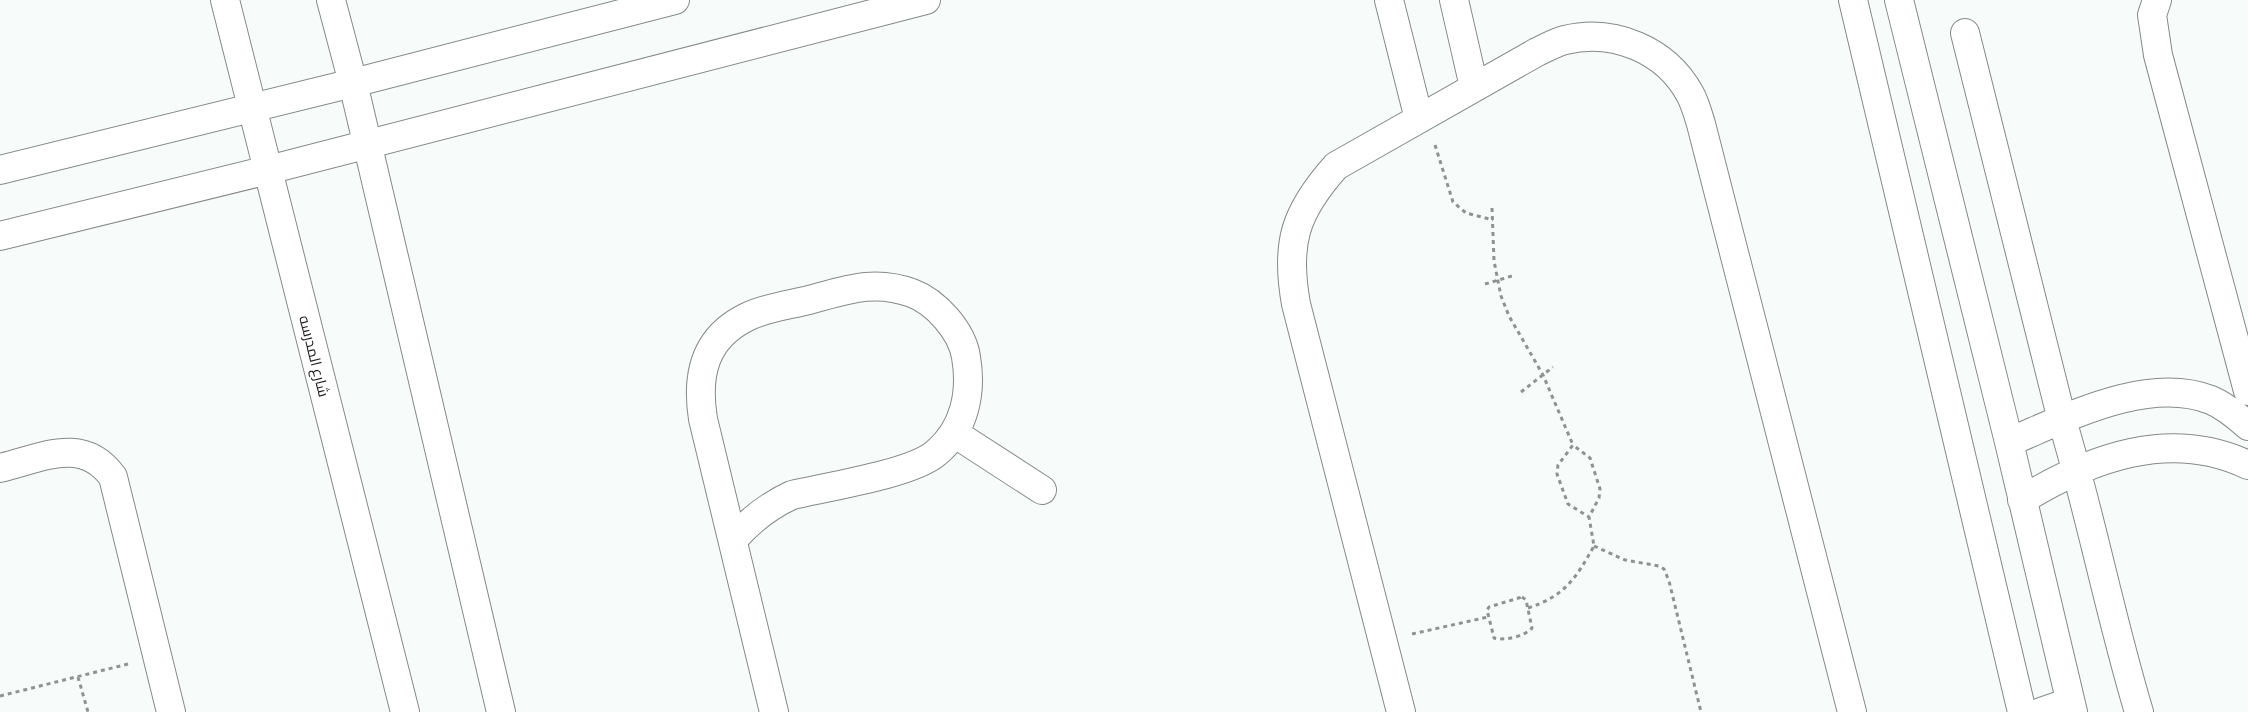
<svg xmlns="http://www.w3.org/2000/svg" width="2248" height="712" font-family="Barlow,Cairo,sans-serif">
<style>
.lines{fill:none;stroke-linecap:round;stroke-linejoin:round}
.minor-casing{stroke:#858a89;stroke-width:30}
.path{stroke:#8f9291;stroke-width:3;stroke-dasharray:4 4;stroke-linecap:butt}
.minor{stroke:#fff;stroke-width:28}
.labels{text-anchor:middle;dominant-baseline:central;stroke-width:5;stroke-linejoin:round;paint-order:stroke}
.street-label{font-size:15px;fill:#1c1e1d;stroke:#fff}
</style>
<rect width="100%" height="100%" fill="#f7fcfb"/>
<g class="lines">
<defs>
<path id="minor" d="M225 0 405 712
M331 0 353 83 501 712
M1389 0 1419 119
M1454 0 1474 87
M1853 0 2022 712
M1899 0 2009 442 2073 712
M2157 0 2152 15 2158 55 2248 391
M1965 33 2062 420C2091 516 2110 616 2139 712
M0 170 353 83 675 0
M0 236 268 170 926 0
M954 433 1042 490
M2009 442C2067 418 2147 375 2211 400 2225 406 2237 416 2248 426
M0 468C42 458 83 435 113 477L171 712
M2022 500C2090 458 2170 428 2248 465
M733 540C750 520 768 506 792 495 826 487 912 474 936 453 965 429 972 392 966 357 962 331 936 302 912 293 874 279 846 290 809 300 789 305 765 308 747 317 704 338 696 375 703 419L774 712
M1401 712 1296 304C1285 243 1295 212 1336 166L1537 52C1546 48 1556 42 1565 40 1614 28 1666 50 1690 94 1695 103 1698 114 1701 124L1852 712
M2041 712 2070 702"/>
</defs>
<use href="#minor" class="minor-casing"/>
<path class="path" d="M1435 145 1453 202 1466 213 1493 220
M1492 208 1494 261 1501 296 1509 316 1543 375 1573 445
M1485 284 1512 276
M1521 392 1553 367
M1594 546 1625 560 1659 566 1664 569 1669 581 1701 712
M1522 597 1526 600 1532 628C1526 636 1504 641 1494 638L1487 610 1489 607Z
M1528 608C1565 596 1576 578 1594 546L1589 517 1599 498 1600 489 1590 458 1573 445 1558 465 1557 474 1568 504 1589 517
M1412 634 1488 617
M78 677 88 712
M0 696 128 664"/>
<use href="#minor" class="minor"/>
</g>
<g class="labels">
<g class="street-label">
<text transform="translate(315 356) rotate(76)">شارع المدرسه</text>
</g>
</g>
</svg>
